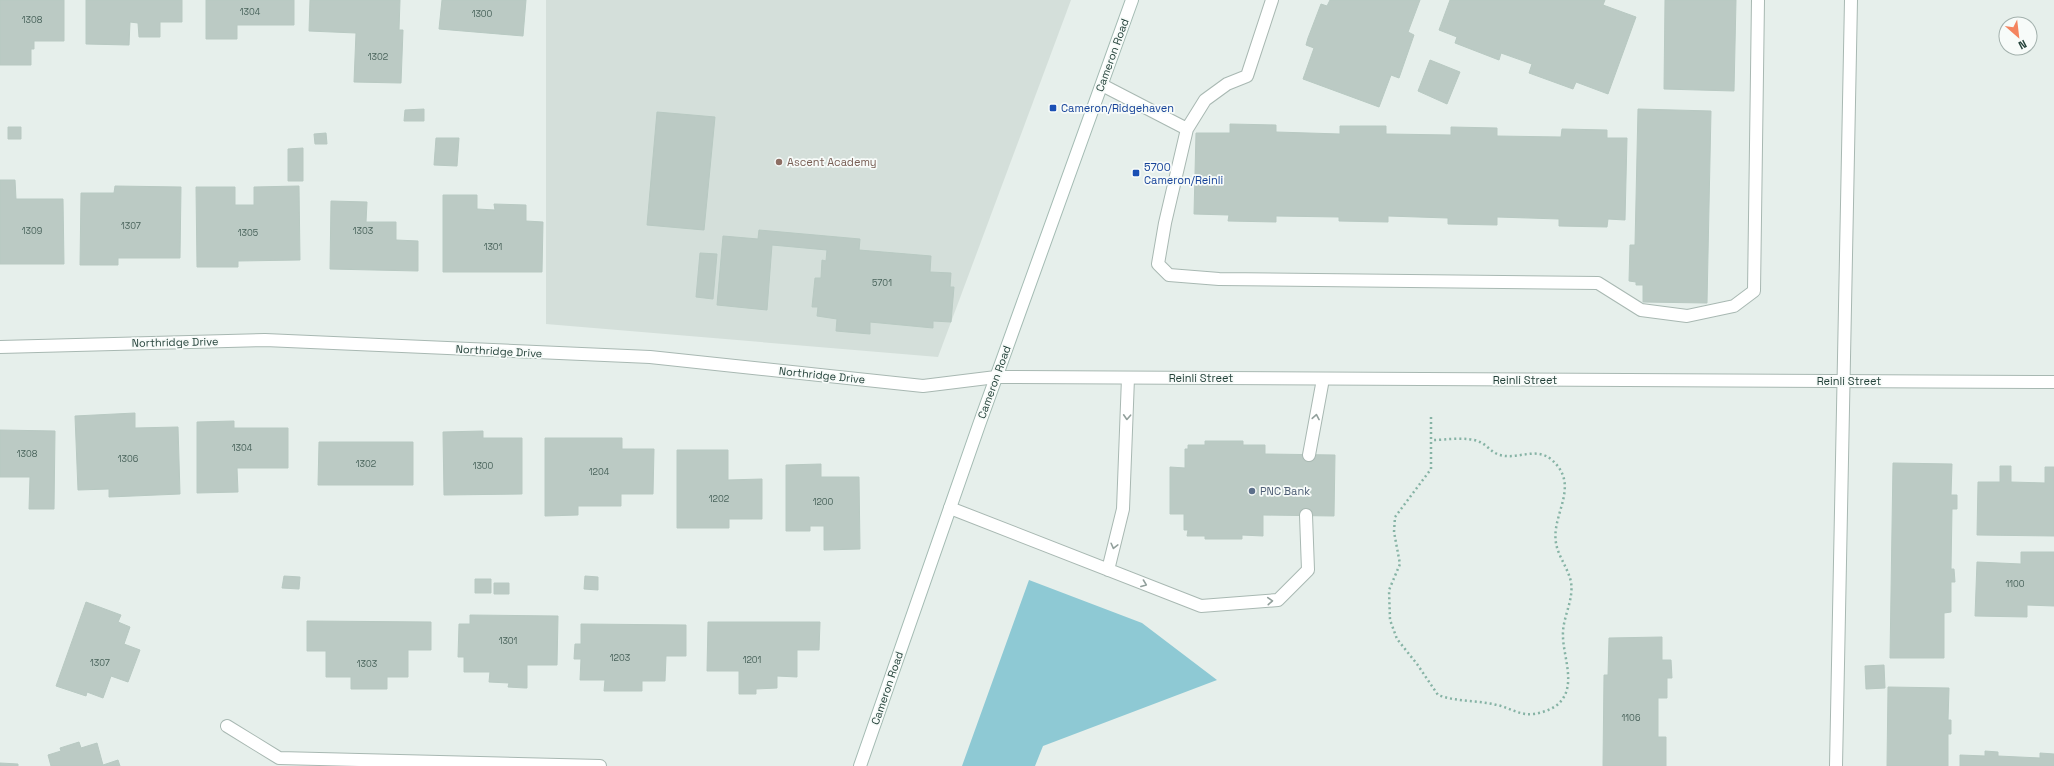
<svg xmlns="http://www.w3.org/2000/svg" width="2054" height="766" font-family="'Space Grotesk',sans-serif">
<style>
.built{fill:#d4dfda}
.water{fill:#8ec9d4}
.building{fill:#bbcac4;stroke:#b8c9c2}
.lines{fill:none;stroke-linecap:round;stroke-linejoin:round}
.service-casing{stroke:#a8b8b2;stroke-width:14}
.minor-casing{stroke:#a8b8b2;stroke-width:14}
.secondary-casing{stroke:#a4bbb3;stroke-width:14}
.path{stroke:#86b3a5;stroke-width:2.5;stroke-dasharray:2 3;stroke-linecap:butt}
.service{stroke:#fff;stroke-width:12}
.minor{stroke:#fff;stroke-width:12}
.secondary{stroke:#fff;stroke-width:12}
.oneway{stroke:#92a09c}
.transit-dot{fill:#1a4fb4;stroke:#f7fbf9;stroke-width:1.5}
.education-dot{fill:#8d6e63;stroke:#f7fbf9;stroke-width:1.5}
.service-dot{fill:#5c6f8a;stroke:#f7fbf9;stroke-width:1.5}
.labels{text-anchor:middle;dominant-baseline:central;stroke-width:3.5;stroke-linejoin:round;paint-order:stroke}
.number-label{font-size:9px;fill:#4a645c}
.street-label{font-size:11px;fill:#24423a;stroke:#f7fbf9}
.transit-label{font-size:11px;fill:#164399;stroke:#f7fbf9;text-anchor:start}
.education-label{font-size:11px;fill:#785e54;stroke:#f7fbf9;text-anchor:start}
.service-label{font-size:11px;fill:#4e5e75;stroke:#f7fbf9;text-anchor:start}
</style>
<rect width="100%" height="100%" fill="#e6efeb"/>
<path class="built" d="M546 0H1071L938 357 546 324Z"/>
<path class="water" d="M1029 580 1142 623 1217 680 1043 746 1035 766H962Z"/>
<path class="building" d="M0 0H64V41H34V49H31V65H0Z
M86 0H182V22H160V37H139L138 23 130 22 129 45 86 44Z
M206 0H294V25H237V39H206Z
M310 0H400L399 30H403L401 83 354 82 356 33 309 31Z
M442 0H526L523 36 439 29Z
M1330 0H1420L1408 32 1414 35 1399 78 1391 75 1379 107 1303 79 1314 48 1306 45 1308 38 1321 4 1327 6Z
M1450 0H1605L1603 5 1636 17 1608 94 1576 82 1573 89 1529 73 1532 64 1501 53 1499 60 1455 43 1457 37 1439 30Z
M1665 0H1736L1734 91 1664 89Z
M1430 60 1460 72 1447 104 1418 91Z
M424 109V121H404L405 110Z
M1638 109 1711 111 1707 303 1643 302V285H1636V282L1629 281 1630 245H1635Z
M657 112 715 117 704 230 647 225Z
M1230 124 1276 125V132L1340 134V126H1386V134L1451 135V127L1497 128V136L1561 137 1562 129 1607 130V138H1627L1625 220 1608 219 1607 227 1559 226V219L1497 217V225L1448 224V218L1388 216V222L1339 221V217L1276 216V222L1228 221 1229 215 1194 214 1196 133H1230Z
M8 127H21V139H8Z
M326 133 327 144H315L314 134Z
M436 138H459L457 166 434 165Z
M303 148V181H288V149Z
M0 180H15L16 199H63L64 264H0Z
M115 186 181 187 180 258H118V265H80L81 193H114Z
M299 186 300 260 238 261V267H197L196 187H235V205H254V187Z
M443 195H477V209L495 210 494 204 526 205V221L543 222 542 272H443Z
M331 201 367 202 366 222H396V240L418 241V271L330 269Z
M759 230 860 239 859 250 931 256 930 272 951 273 950 287H954L951 322 933 321V328L870 322V334L836 331 837 319 817 316 818 307H812L815 278H821L822 260 826 261 827 250 772 245 767 310 717 305 723 236 758 239Z
M700 253 717 254 713 299 696 297Z
M135 413V428L178 427 180 494 109 497V489L78 490 75 416Z
M234 421V428H288V468H237L238 492 197 493V422Z
M0 430 55 431 54 509H29L30 477H0Z
M483 431V438H522V494L444 495 443 432Z
M545 438H622V449H654L653 494H621V506H578V515L545 516Z
M1205 441H1243V445H1265V454L1335 455 1334 516 1263 515V536L1242 535V539H1205V536H1187L1188 530H1184V514H1170V467L1185 468V449H1188V445H1205Z
M319 442H413V485H318Z
M677 450H728V480L762 479V519H729V528H677Z
M1893 463 1952 464 1951 495H1957V509H1952L1951 569H1954L1955 582H1951V612L1944 613V658H1890Z
M821 464V477H859L860 549 824 550V526H810V531H786V465Z
M2000 466H2011V482L2045 483V467H2054V536L1977 535 1978 482H2000Z
M2021 552H2054V606L2027 605V617L1975 616 1977 562 2021 564Z
M284 576 300 577 299 589 282 588Z
M585 576 598 577V590L584 589Z
M475 579H491V593H475Z
M494 583H509V594H494Z
M86 602 121 615 118 622 130 627 124 644 140 650 128 682 111 676 103 698 87 692 86 696 56 686Z
M470 615 558 616 557 665H527V688H525L508 687 509 683 489 682 490 672H464V657H458L459 624H470Z
M307 621 431 622V650H408V677H387V689H351V677H326V651H307Z
M708 622H820L819 650H797V677L777 676V688L756 689V694H739V671H707Z
M581 624 686 625V656H666L665 681H642V691H604L605 680H580L581 659H574L575 644H581Z
M1662 637V660H1671L1672 678H1667V698H1658V737H1666V766H1603L1604 675H1608L1609 638Z
M1884 665 1885 688 1866 689 1865 666Z
M1888 687 1949 688 1948 720H1951V734H1948V766H1887Z
M79 742 81 748 97 743 103 765 118 760 120 766H51L48 755 61 751 60 748Z
M1985 751 1998 752V756L2040 758V753L2054 754V766H1960V755L1985 756Z
M0 763 18 764V766H0Z"/>
<g class="lines">
<defs>
<path id="service" d="M1272 0 1247 76 1227 84 1205 100 1187 129 1165 223 1158 264 1169 275 1219 279 1598 283 1641 310 1687 316 1734 306 1754 291 1758 0
M1102 85 1187 129
M1309 455 1323 379
M950 508 1201 606 1278 600 1308 570 1306 515
M1108 570 1123 509 1128 378
M1836 766 1851 0"/>
<path id="minor" d="M0 347 265 340 650 357 923 386 996 377 2054 382
M227 726 279 758 600 766"/>
<path id="secondary" d="M860 766 980 422 1132 0"/>
</defs>
<use href="#service" class="service-casing"/>
<use href="#minor" class="minor-casing"/>
<use href="#secondary" class="secondary-casing"/>
<path class="path" d="M1431 417V469L1395 517 1394 532 1400 564 1389 590 1390 620 1397 639 1417 664 1438 695C1457 702 1477 700 1497 705 1507 707 1516 713 1526 714 1536 715 1549 711 1557 705 1578 688 1563 657 1563 636 1562 618 1574 601 1571 582 1568 568 1558 556 1556 543 1551 514 1581 486 1552 460 1536 446 1518 460 1500 455 1492 453 1487 445 1480 442 1467 436 1446 440 1432 440"/>
<use href="#service" class="service"/>
<use href="#minor" class="minor"/>
<use href="#secondary" class="secondary"/>
</g>
<defs><path id="oneway-chevron" d="M-2-3.5L2.5 0L-2 3.5" fill="none" stroke-width="1.6" stroke-linecap="round" stroke-linejoin="round"/></defs>
<g class="oneway">
<use href="#oneway-chevron" transform="translate(1127 417) rotate(93)"/>
<use href="#oneway-chevron" transform="translate(1316 417) rotate(-80)"/>
<use href="#oneway-chevron" transform="translate(1114 546) rotate(104)"/>
<use href="#oneway-chevron" transform="translate(1144 584) rotate(21)"/>
<use href="#oneway-chevron" transform="translate(1270 601) rotate(-4)"/>
</g>
<g class="transit-dot">
<rect x="1049" y="104" width="8" height="8" rx="2"/>
<rect x="1132" y="169" width="8" height="8" rx="2"/>
</g>
<circle class="education-dot" cx="779" cy="162" r="4"/>
<circle class="service-dot" cx="1252" cy="491" r="4"/>
<g class="labels">
<g class="number-label">
<text x="250" y="12">1304</text>
<text x="482" y="14">1300</text>
<text x="32" y="20">1308</text>
<text x="378" y="57">1302</text>
<text x="131" y="226">1307</text>
<text x="32" y="231">1309</text>
<text x="363" y="231">1303</text>
<text x="248" y="233">1305</text>
<text x="493" y="247">1301</text>
<text x="882" y="283">5701</text>
<text x="242" y="448">1304</text>
<text x="27" y="454">1308</text>
<text x="128" y="459">1306</text>
<text x="366" y="464">1302</text>
<text x="483" y="466">1300</text>
<text x="599" y="472">1204</text>
<text x="719" y="499">1202</text>
<text x="823" y="502">1200</text>
<text x="2015" y="584">1100</text>
<text x="508" y="641">1301</text>
<text x="620" y="658">1203</text>
<text x="752" y="660">1201</text>
<text x="100" y="663">1307</text>
<text x="367" y="664">1303</text>
<text x="1631" y="718">1106</text>
</g>
<g class="street-label">
<text transform="translate(1112 55) rotate(-70)">Cameron Road</text>
<text transform="translate(175 342) rotate(-1)">Northridge Drive</text>
<text transform="translate(499 351) rotate(3)">Northridge Drive</text>
<text transform="translate(822 375) rotate(6)">Northridge Drive</text>
<text x="1201" y="378">Reinli Street</text>
<text x="1525" y="380">Reinli Street</text>
<text x="1849" y="381">Reinli Street</text>
<text transform="translate(994 382) rotate(-70)">Cameron Road</text>
<text transform="translate(887 688) rotate(-71)">Cameron Road</text>
</g>
<g class="transit-label">
<text x="1061" y="108">Cameron/Ridgehaven</text>
<text x="1144" y="167">5700<tspan x="1144" dy="13">Cameron/Reinli</tspan></text>
</g>
<g class="education-label">
<text x="787" y="162">Ascent Academy</text>
</g>
<g class="service-label">
<text x="1260" y="491">PNC Bank</text>
</g>
</g>
<g transform="translate(2018 36) rotate(152)"><circle r="19" fill="#f7fbf9" stroke="#a3b1ad"/>
<path d="M0-3L7 15L0 10L-7 15Z" fill="#f4845f"/>
<text y="-6" font-size="11" font-weight="bold" text-anchor="middle" fill="#24423a">N</text>
</g>
</svg>
